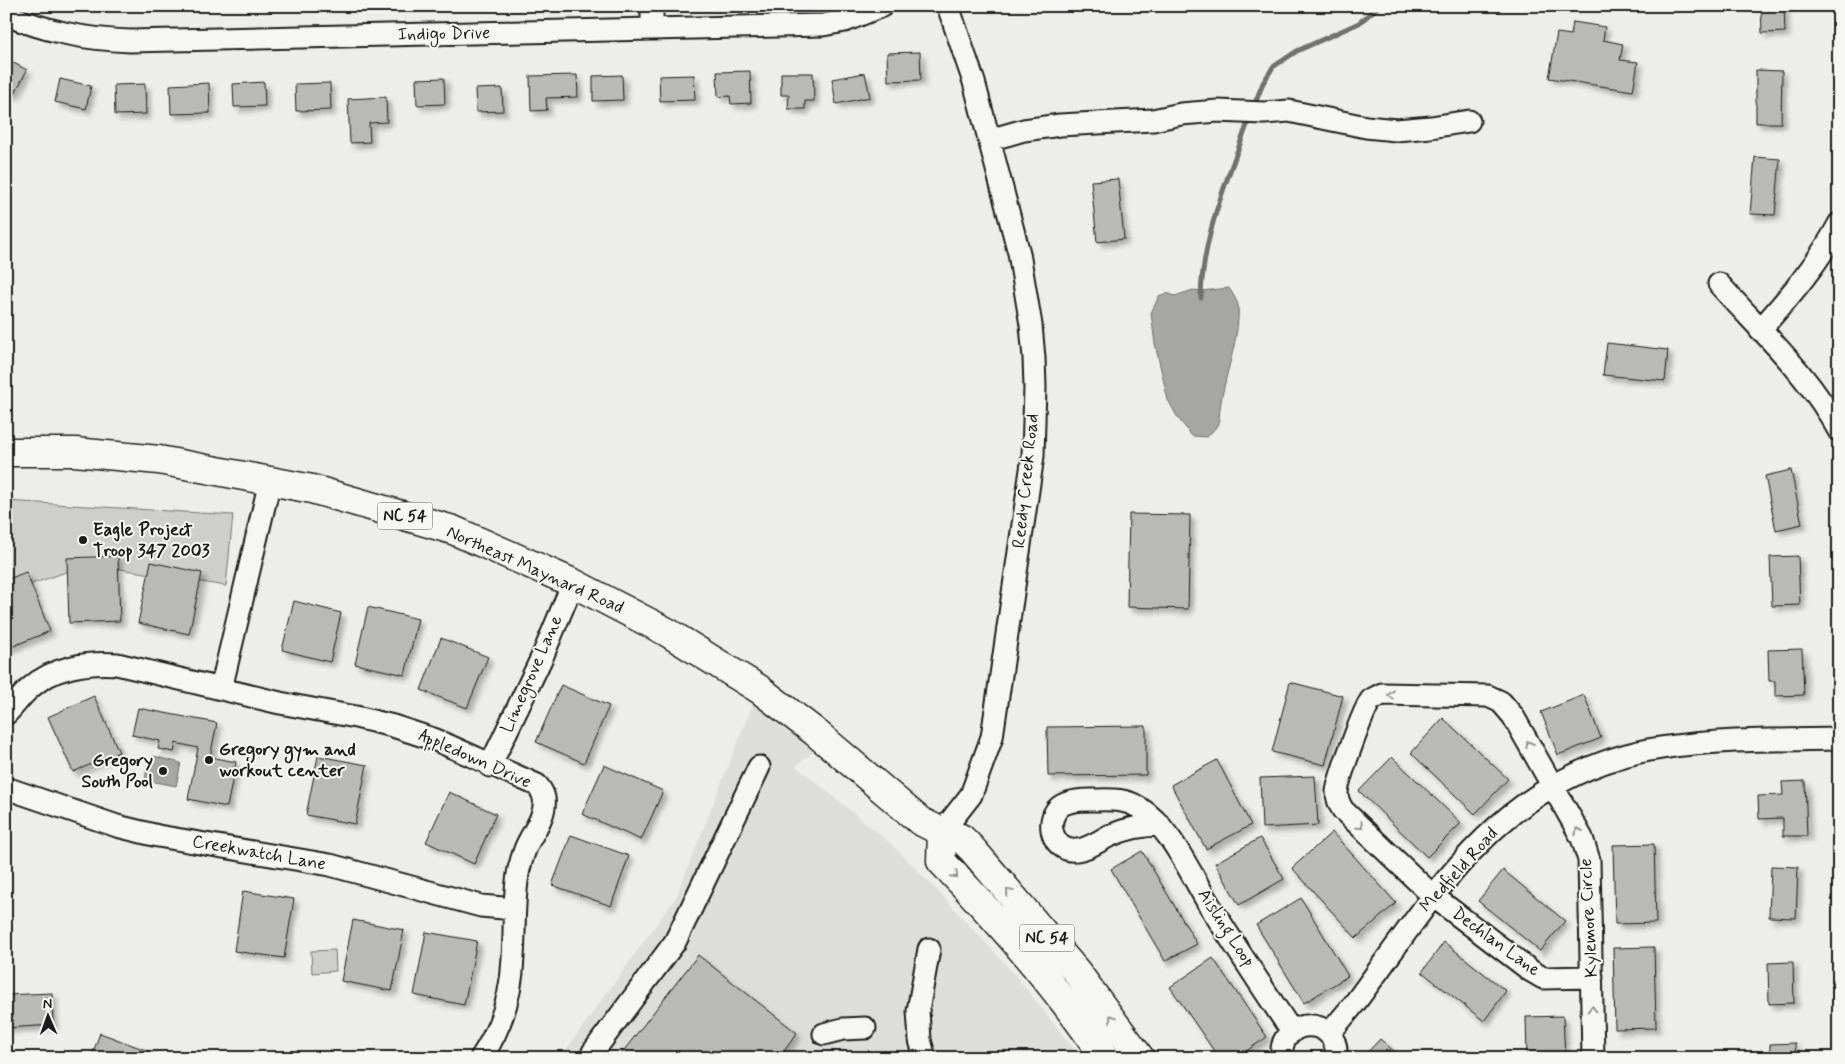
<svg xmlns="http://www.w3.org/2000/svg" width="1845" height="1064" font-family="Mynerve,sans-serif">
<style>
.built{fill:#ddddda}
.green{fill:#cececb;stroke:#757574}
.water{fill:#a6a6a3;stroke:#6f6f6d}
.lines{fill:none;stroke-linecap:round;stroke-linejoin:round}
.stream{stroke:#6f6f6d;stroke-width:5}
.building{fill:#b9b9b6;stroke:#1c1c1c;filter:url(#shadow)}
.minor-casing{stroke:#1c1c1c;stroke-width:25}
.major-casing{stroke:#1c1c1c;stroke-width:31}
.minor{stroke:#f6f6f2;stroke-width:21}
.major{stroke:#f6f6f2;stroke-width:28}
.oneway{stroke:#949492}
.poi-dot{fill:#1c1c1c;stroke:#f6f6f2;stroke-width:2}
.labels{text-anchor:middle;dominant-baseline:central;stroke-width:4;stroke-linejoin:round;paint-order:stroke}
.shield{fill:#f6f6f2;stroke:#5d5d5c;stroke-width:1}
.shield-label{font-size:16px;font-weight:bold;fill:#1c1c1c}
.street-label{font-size:18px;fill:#1c1c1c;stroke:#f6f6f2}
.poi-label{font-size:18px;font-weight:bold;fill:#1c1c1c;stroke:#f6f6f2;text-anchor:start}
</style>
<defs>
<filter id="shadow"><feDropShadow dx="4.5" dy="4.5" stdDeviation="2.5" flood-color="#0004"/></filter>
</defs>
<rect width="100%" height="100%" fill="#edede9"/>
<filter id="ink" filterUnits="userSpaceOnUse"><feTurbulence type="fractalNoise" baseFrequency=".02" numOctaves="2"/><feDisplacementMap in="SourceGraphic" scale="10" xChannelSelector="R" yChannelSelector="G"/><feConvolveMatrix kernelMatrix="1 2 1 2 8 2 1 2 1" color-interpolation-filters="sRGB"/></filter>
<g filter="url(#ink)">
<path class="built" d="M759 689 826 741 796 766 888 841 936 889 1017 977 1081 1058H560L676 897Z"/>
<path class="green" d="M6 501 233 515 226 586 89 564 6 593Z
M335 950 336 971 312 973 311 951Z"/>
<path class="water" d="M1229 288C1232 293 1237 300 1238 305 1241 342 1219 386 1219 424L1207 437 1192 436 1178 418 1168 400 1155 344 1151 313 1159 296 1167 293 1175 296 1193 290 1201 291Z
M153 756 181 763 176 786 145 780 148 761Z"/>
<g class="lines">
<path class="stream" d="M1254 106 1263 83 1273 67 1297 51 1359 23 1379 6
M1201 298C1202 235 1229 175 1250 117"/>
</g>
<path class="building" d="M1761 6H1784L1785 32 1762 33Z
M1573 22 1605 27 1603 40 1623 44 1620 60 1638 62 1633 91 1549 78 1557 33 1571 35Z
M920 52 921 80 888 81 887 53Z
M6 59 27 70 14 95 6 91Z
M1756 70 1782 71 1781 123H1756Z
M750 71 751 103 731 104 730 96 718 97 717 72Z
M781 73H813L814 101H805V109H788L789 95H781Z
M865 73 870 97 836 104 832 79Z
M577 75 578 97 546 98 547 110 531 111 530 76Z
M622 75 623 100 593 101V76Z
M694 75 695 100 660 101 659 76Z
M444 78 445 104 417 105 416 79Z
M60 79 91 86 86 109 55 102Z
M264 82 265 106 234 107 233 84Z
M209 83 210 113 171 114 170 85Z
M330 83 331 110 296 111 295 84Z
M145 84 146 114 115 115 114 85Z
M502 88 503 111 476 112 475 89Z
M386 97 387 122 369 123 370 142 350 143 348 99Z
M1755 157 1780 159 1775 215 1750 214Z
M1118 179 1124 239 1097 242 1091 181Z
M1607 343 1668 350 1665 381 1603 375Z
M1791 470 1802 524 1776 530 1765 476Z
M1129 514 1190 515 1188 609 1127 607Z
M118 556 120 621 69 623 67 558Z
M1798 556 1800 605 1772 606 1770 557Z
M151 562 202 573 189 634 138 623Z
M26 572 50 631 6 649V580Z
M294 601 341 613 330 662 282 650Z
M368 607 418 619 405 675 355 664Z
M441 638 488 657 467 708 421 690Z
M1802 649 1804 695 1775 696V681H1769L1768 650Z
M1290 682 1343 696 1325 765 1272 752Z
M561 685 609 706 584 763 536 742Z
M1584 695 1601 738 1558 755 1541 712Z
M94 696 119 752 73 772 48 717Z
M138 708 217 723 210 757 236 762 227 807 188 799 198 748 176 743 174 752 158 749 160 741 132 735Z
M1443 718 1508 779 1475 814 1411 753Z
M1146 726V775L1048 776 1047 727Z
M318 756 367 765 355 824 306 815Z
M1392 757 1461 823 1427 857 1359 791Z
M1217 760 1251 825 1206 849 1171 785Z
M604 765 663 791 641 840 582 814Z
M1315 776 1318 825 1262 828 1260 778Z
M1805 781 1807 836H1783V818L1759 819 1758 796 1783 795 1782 782Z
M449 792 496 814 474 864 426 842Z
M1332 832 1396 903 1356 938 1292 868Z
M571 835 629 856 611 906 552 885Z
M1260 838 1284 879 1239 905 1215 863Z
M1654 844 1656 923 1615 924 1613 845Z
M1142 851 1197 944 1165 961 1111 869Z
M1771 866 1798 867 1796 918 1769 917Z
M1503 870 1565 921 1540 951 1478 901Z
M243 891 294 899 284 958 234 951Z
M1301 898 1348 976 1304 1003 1256 925Z
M353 920 404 930 392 991 341 981Z
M426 932 477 941 464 1005 414 995Z
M1444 942 1506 991 1484 1021 1422 972Z
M1654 947 1656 1028 1615 1029 1613 948Z
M698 955 797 1033 779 1058H618Z
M1213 958 1267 1037 1236 1058H1219L1170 987Z
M1793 962 1794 1003 1769 1004 1768 963Z
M52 993 53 1025 6 1028V995Z
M1563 1016 1565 1058H1527L1526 1017Z
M100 1033 167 1058H91Z
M1380 1039 1402 1058H1362Z
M1795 1043 1796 1058H1770V1044Z"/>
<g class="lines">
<defs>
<path id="minor" d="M652 6V29
M6 15C50 32 83 39 130 41L823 25 845 21 882 6
M989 140 1024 130 1060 125 1153 120 1181 114 1218 111 1264 113 1289 111 1366 127 1396 130 1431 127 1469 121
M1719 284C1760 330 1811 377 1839 431
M1760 330C1789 297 1818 264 1839 224
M221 689 270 481
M6 714C14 706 21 696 30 688 53 667 87 662 117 664L280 703 356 717 393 726 436 740 537 785C540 789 543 792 544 798 547 815 532 833 526 847 523 854 521 862 519 869 513 898 515 928 513 957 512 993 501 1028 481 1058
M490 766 543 655 573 583
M6 788 117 826 158 836 330 865 481 906 514 909
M1160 825C1142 825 1125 829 1109 836 1099 841 1088 849 1077 850 1056 853 1045 827 1056 811 1062 801 1080 800 1091 800 1108 800 1124 798 1138 807 1169 825 1189 871 1207 901 1234 945 1263 988 1292 1032
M942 832 971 795 992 737 1033 456 1035 387 1034 358 1031 325 1019 253 974 82 948 6
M1592 977 1543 978 1531 971 1433 896 1343 810C1339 804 1337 799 1337 792 1338 780 1364 708 1371 700 1374 698 1379 696 1382 694L1488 696 1501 702 1513 716 1582 838 1589 860 1593 1058
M824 1034 843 1029 865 1028
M1329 1034C1337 1024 1346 1014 1354 1004 1396 948 1434 887 1485 838 1531 792 1596 757 1661 748 1720 739 1780 740 1839 739
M591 1058 593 1052 675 942 759 767
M925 1058 920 1040 918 1011 929 949
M1282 1058C1277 1015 1341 1015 1336 1058"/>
<path id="major" d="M6 452H75L159 460 312 489 453 530 573 583 667 632 759 689 815 732 920 821 942 832 961 838 972 849 1076 971 1140 1058
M942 832 941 861C1000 922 1057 987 1105 1058"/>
</defs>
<use href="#minor" class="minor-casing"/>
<use href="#major" class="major-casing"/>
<use href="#minor" class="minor"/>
<use href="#major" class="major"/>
</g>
<defs><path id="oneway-chevron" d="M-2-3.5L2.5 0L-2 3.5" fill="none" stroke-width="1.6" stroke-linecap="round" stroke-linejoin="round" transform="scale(1.25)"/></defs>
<g class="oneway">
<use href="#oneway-chevron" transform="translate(1391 695) rotate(-179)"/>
<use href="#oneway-chevron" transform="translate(1529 744) rotate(-119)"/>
<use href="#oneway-chevron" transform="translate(1360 826) rotate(44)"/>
<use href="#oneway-chevron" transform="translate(1578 831) rotate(-120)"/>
<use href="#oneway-chevron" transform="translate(955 875) rotate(46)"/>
<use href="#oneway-chevron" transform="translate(1009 892) rotate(-130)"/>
<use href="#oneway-chevron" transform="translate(1592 1009) rotate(-91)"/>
<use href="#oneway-chevron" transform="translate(1112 1018) rotate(-127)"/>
</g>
</g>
<g class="poi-dot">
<circle cx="83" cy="540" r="5"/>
<circle cx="209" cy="760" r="5"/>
<circle cx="163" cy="771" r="5"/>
</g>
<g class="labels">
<g class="shield">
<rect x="377.5" y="502.5" width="55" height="27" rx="4"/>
<rect x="1019.5" y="924.5" width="55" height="27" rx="4"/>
</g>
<g class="shield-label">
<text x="405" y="516">NC 54</text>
<text x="1047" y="938">NC 54</text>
</g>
<g class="street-label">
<text transform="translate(444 34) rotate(-1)">Indigo Drive</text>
<text transform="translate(1026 481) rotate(-84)">Reedy Creek Road</text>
<text transform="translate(535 570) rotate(24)">Northeast Maynard Road</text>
<text transform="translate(532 674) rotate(-66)">Limegrove Lane</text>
<text transform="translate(475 759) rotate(24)">Appledown Drive</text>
<text transform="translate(259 853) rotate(10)">Creekwatch Lane</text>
<text transform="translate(1459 870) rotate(-48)">Medfield Road</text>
<text transform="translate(1589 918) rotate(-93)">Kylemore Circle</text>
<text transform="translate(1226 928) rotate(57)">Aisling Loop</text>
<text transform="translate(1496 942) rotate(36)">Dechlan Lane</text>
</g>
<g class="poi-label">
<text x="93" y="530">Eagle Project<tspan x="93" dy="21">Troop 347 2003</tspan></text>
<text x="219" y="750">Gregory gym and<tspan x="219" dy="21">workout center</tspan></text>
<text x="153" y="761" text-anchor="end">Gregory<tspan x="153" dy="21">South Pool</tspan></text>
</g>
</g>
<rect width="1845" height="1064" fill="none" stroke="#f6f6f2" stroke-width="25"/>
<rect x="12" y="12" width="1820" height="1039" fill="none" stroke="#1c1c1c" stroke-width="2" filter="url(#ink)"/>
<g transform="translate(48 1016) rotate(358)" stroke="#f6f6f2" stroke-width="4" paint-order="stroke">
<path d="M0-4L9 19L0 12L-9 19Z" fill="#1c1c1c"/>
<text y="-8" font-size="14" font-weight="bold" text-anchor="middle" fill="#1c1c1c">N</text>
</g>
</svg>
